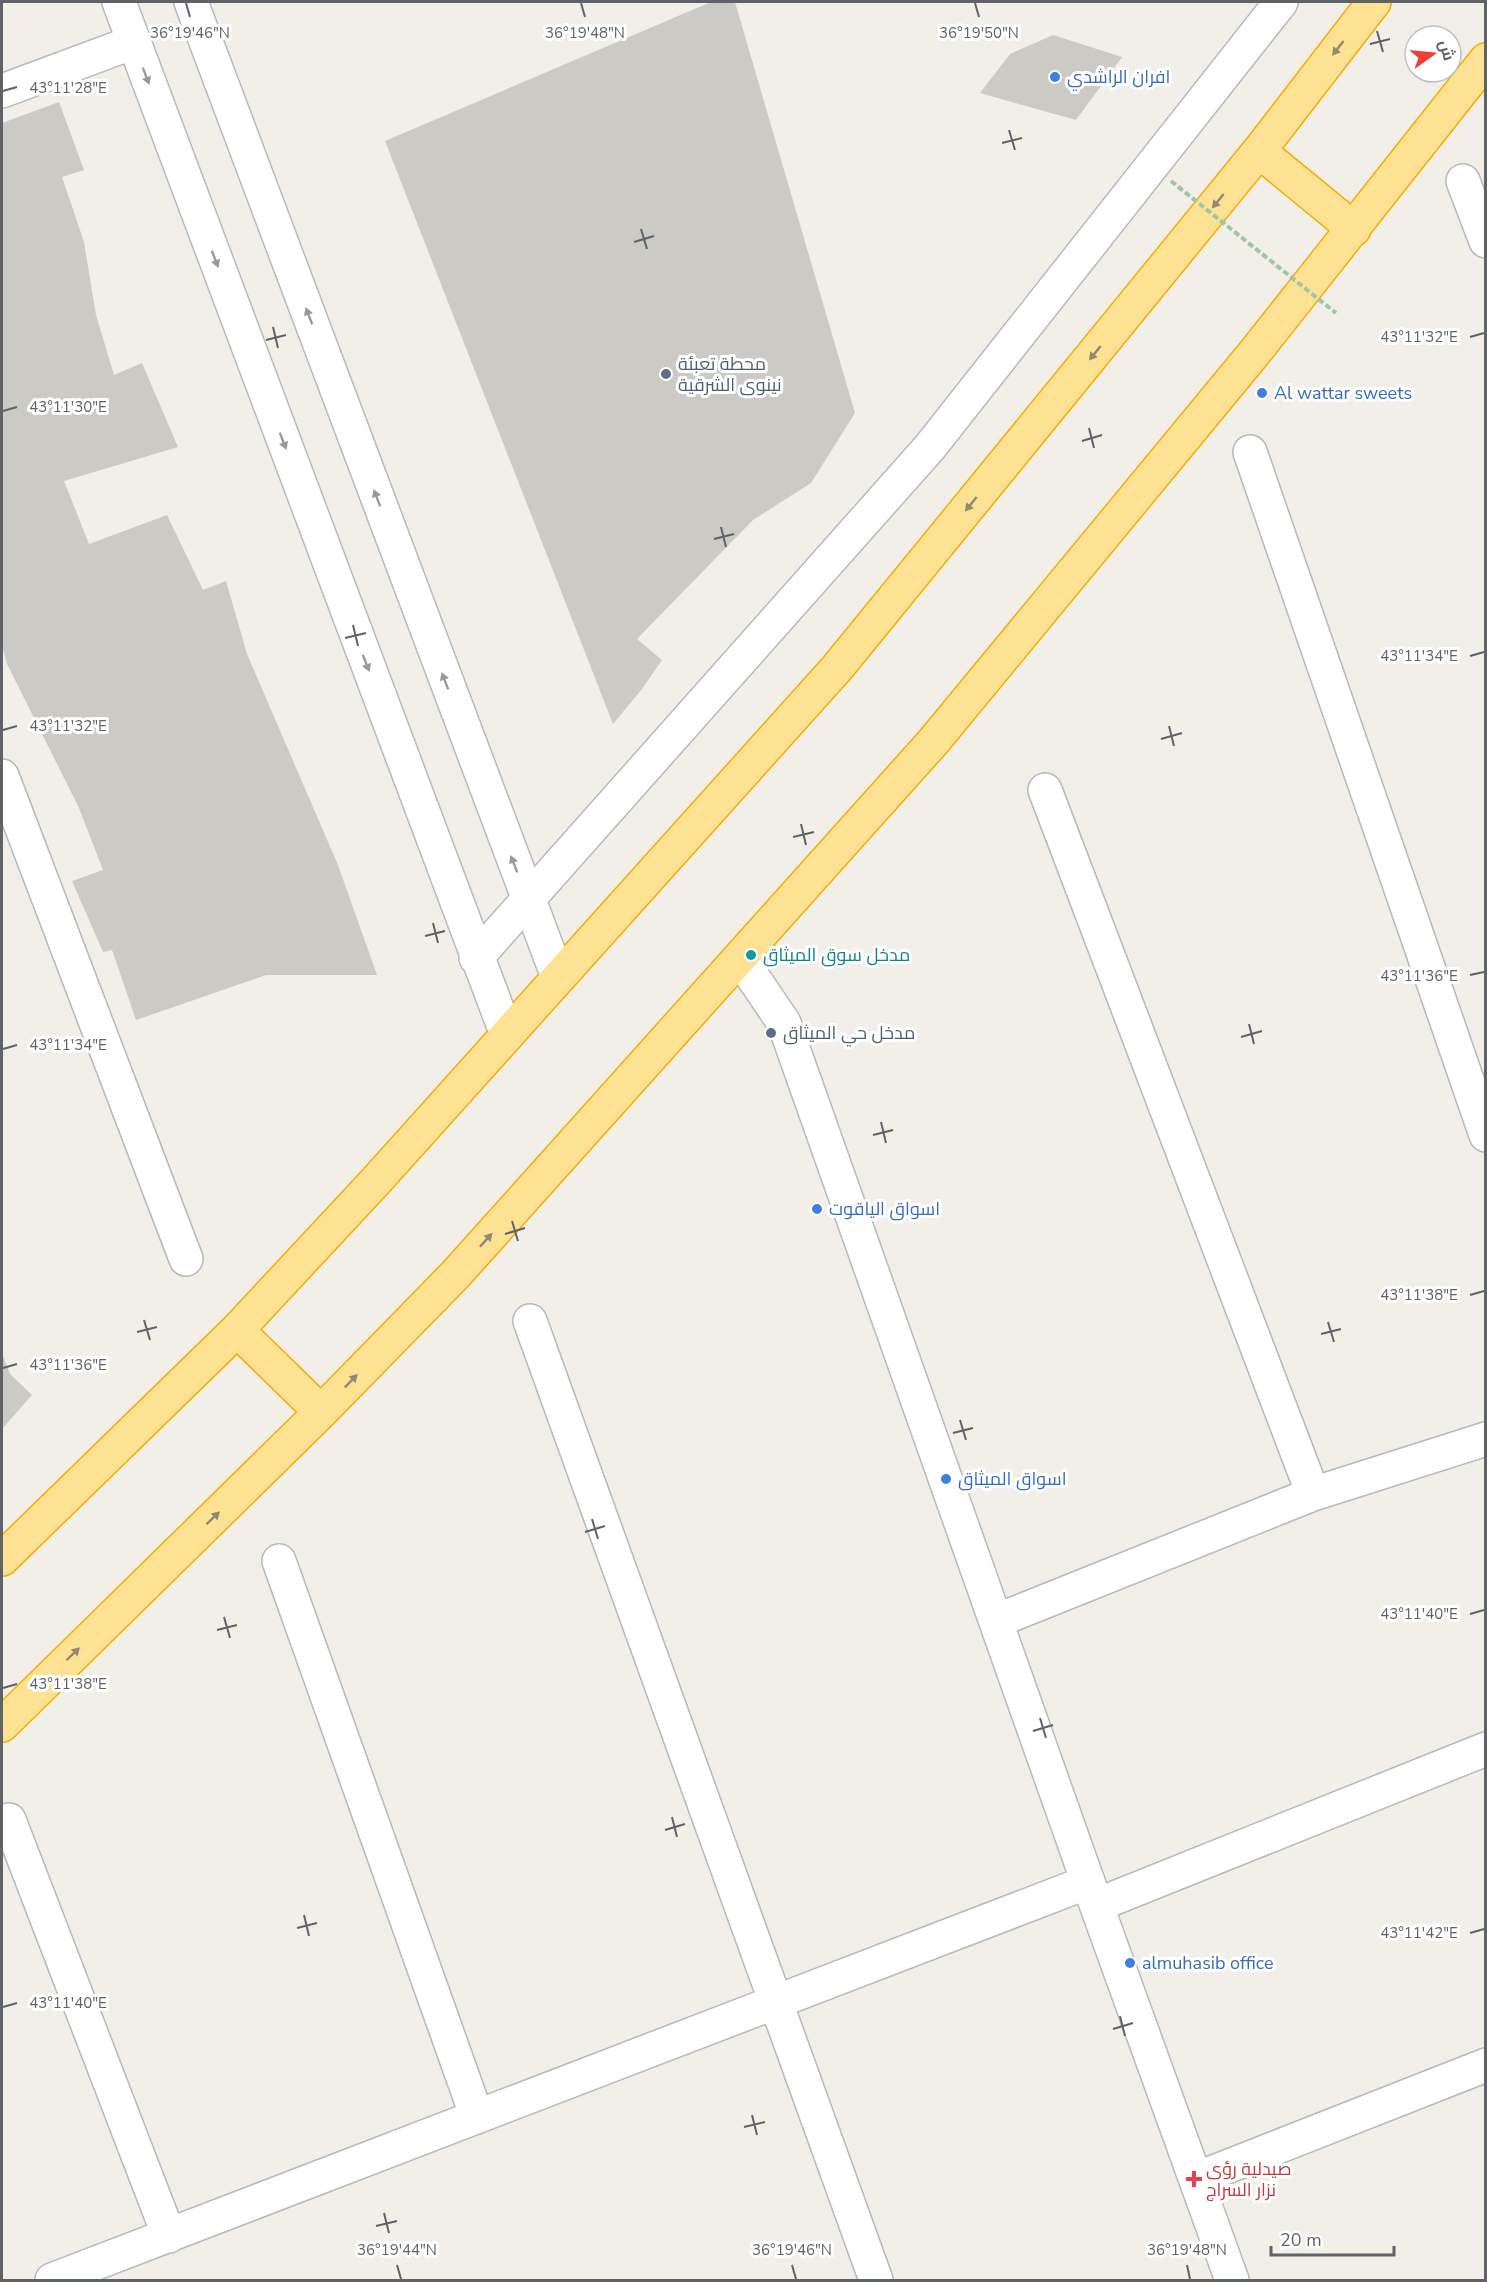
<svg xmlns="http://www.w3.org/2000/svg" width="1487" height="2282" font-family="'Nunito Sans',Cairo,sans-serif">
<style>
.building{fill:#cccac5}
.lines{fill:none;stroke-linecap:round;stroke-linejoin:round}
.street-casing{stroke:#b5b8bc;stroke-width:36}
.secondary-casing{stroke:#b6babf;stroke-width:36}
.highway-casing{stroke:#f9ab00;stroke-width:36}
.street{stroke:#fff;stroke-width:33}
.secondary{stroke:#fff;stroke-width:33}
.highway{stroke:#fde293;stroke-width:33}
.path-bridge{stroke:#9cc7a9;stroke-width:4;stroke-dasharray:6 3;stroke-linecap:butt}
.oneway{fill:#8e8975}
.oneway2{fill:#979a9d}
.ticks{fill:none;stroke:#5f6368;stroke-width:2}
.shop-dot{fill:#3f7fe0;stroke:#fff;stroke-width:2}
.service-dot{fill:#5c6f8a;stroke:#fff;stroke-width:2}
.culture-dot{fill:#0f9aa8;stroke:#fff;stroke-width:2}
.health-dot{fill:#e0444e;stroke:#fff;stroke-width:2}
.labels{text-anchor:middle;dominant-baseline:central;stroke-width:6;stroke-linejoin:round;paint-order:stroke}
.shop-label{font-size:18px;fill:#366cbe;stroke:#fff;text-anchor:start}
.service-label{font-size:18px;fill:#4e5e75;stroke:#fff;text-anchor:start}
.culture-label{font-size:18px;fill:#0d838f;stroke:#fff;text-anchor:start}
.health-label{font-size:18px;fill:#be3a42;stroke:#fff;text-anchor:start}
.ticks-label{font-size:15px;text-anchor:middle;fill:#5f6368;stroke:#fff;stroke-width:6;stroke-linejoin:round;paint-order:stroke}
</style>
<rect width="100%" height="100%" fill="#f1efe8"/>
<path class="building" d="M711 2H735L855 413 811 483 753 520 637 639 662 660 642 689 613 724 385 141Z
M1053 35 1122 57 1076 120 980 93 1010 54Z
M59 102 84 170 62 177 84 242 96 315 114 375 142 363 178 447 64 481 89 544 167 515 203 590 226 581 247 654 338 865 377 975H266L136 1020 112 950 103 952 72 881 103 870 79 808 7 664 2 645V123Z
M2 1353 10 1374 32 1395 2 1429Z"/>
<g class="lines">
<defs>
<path id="street" d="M2 91 134 42
M1463 181 1486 241
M1250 452 1486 1135
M2 776 186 1259
M1045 790 1313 1494
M530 1321 876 2280
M279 1561 477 2117
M996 1621 1313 1494 1486 1439
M9 1820 169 2236
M1097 1905 1486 1749
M1196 2179 1486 2065
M52 2280 1088 1882"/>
<path id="secondary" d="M119 2 507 1035
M191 2 558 977
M476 958 930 447 1281 2
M740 958 784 1023 1088 1882 1232 2280"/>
<path id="highway" d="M1259 151 1354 229
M237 1330 321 1412
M2 1559 237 1330 375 1182 837 668 1259 151 1374 2
M2 1725 321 1412 455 1275 933 742 1255 352 1486 60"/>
</defs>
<use href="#street" class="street-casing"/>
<use href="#secondary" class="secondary-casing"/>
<use href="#highway" class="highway-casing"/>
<use href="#street" class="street"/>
<use href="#secondary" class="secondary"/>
<use href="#highway" class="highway"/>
<path class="path-bridge" d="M1171 181 1336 313"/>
</g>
<defs><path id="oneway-solid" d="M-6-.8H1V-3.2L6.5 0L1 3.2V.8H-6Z" transform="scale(1.5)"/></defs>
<g class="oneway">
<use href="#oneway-solid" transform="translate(1338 48) rotate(128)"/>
<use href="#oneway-solid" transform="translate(1218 201) rotate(129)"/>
<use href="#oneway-solid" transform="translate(1095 353) rotate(129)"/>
<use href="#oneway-solid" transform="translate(971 504) rotate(129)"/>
<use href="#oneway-solid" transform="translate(486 1240) rotate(-48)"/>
<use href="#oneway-solid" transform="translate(351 1381) rotate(-46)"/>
<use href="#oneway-solid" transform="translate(213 1518) rotate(-44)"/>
<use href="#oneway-solid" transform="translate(73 1654) rotate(-44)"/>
</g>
<g class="oneway2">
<use href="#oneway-solid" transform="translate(146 76) rotate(69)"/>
<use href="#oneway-solid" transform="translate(215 259) rotate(69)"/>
<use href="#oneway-solid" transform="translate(309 316) rotate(-111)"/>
<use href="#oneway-solid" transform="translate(283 441) rotate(69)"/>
<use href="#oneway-solid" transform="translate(377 498) rotate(-111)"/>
<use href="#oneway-solid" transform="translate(366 663) rotate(69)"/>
<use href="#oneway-solid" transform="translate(445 681) rotate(-111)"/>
<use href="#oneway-solid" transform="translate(514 864) rotate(-111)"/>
</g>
<path class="ticks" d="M186 3 190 17M581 3 585 17M975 3 979 17M1377 31 1383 52M1370 44 1390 39M3 91 17 87M1009 130 1015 150M1002 143 1022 138M641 229 647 249M634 242 654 236M273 327 278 348M1470 337 1484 333M266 340 286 335M3 411 17 407M1089 428 1094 448M1082 441 1102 435M721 527 726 547M714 539 734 534M353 625 358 646M345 638 366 633M1470 656 1484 652M1169 726 1174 746M3 730 17 726M1161 739 1182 733M801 824 806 845M793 837 814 832M433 923 438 943M425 936 445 931M1470 975 1484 972M1249 1024 1254 1044M1241 1037 1262 1031M3 1049 17 1045M881 1122 886 1143M873 1135 893 1130M512 1221 518 1241M505 1234 525 1228M1470 1295 1484 1291M144 1320 150 1340M1328 1322 1334 1342M137 1332 157 1327M1321 1334 1341 1329M3 1368 17 1364M960 1420 966 1440M953 1433 973 1428M592 1519 598 1539M585 1532 605 1526M1470 1614 1484 1610M224 1617 230 1638M217 1630 237 1625M3 1688 17 1684M1040 1718 1046 1738M1033 1731 1053 1725M672 1817 677 1837M665 1830 685 1824M304 1915 309 1936M297 1928 317 1923M1470 1933 1484 1929M3 2007 17 2003M1120 2016 1125 2036M1113 2029 1133 2023M752 2115 757 2135M744 2127 765 2122M384 2213 389 2233M376 2226 397 2221M397 2265 401 2279M792 2265 796 2279M1187 2265 1190 2279"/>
<g class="shop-dot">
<circle cx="1055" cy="77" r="6"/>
<circle cx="1262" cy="393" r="6"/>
<circle cx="817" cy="1209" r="6"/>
<circle cx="946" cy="1479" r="6"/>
<circle cx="1130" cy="1963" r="6"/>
</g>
<g class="service-dot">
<circle cx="666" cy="374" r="6"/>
<circle cx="771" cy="1033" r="6"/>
</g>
<circle class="culture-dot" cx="751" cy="955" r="6"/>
<path class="health-dot" d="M1191 2170h6v6h6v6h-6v6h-6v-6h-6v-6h6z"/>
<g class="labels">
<g class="shop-label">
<text x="1067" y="77">افران الراشدي</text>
<text x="1274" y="393">Al wattar sweets</text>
<text x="829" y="1209">اسواق الياقوت</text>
<text x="958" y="1479">اسواق الميثاق</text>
<text x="1142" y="1963">almuhasib office</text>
</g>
<g class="service-label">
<text x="678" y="364">محطة تعبئة<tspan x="678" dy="21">نينوى الشرقية</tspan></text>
<text x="783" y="1033">مدخل حي الميثاق</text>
</g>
<g class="culture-label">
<text x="763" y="955">مدخل سوق الميثاق</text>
</g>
<g class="health-label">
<text x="1206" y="2169">صيدلية رؤى<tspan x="1206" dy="21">نزار السراج</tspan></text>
</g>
</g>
<g class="ticks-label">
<text x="190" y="38">36°19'46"N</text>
<text x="585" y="38">36°19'48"N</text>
<text x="979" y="38">36°19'50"N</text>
<text x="68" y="93">43°11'28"E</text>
<text x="1419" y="342">43°11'32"E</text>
<text x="68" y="412">43°11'30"E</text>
<text x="1419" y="661">43°11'34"E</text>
<text x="68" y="731">43°11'32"E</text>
<text x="1419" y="981">43°11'36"E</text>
<text x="68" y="1050">43°11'34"E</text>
<text x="1419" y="1300">43°11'38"E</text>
<text x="68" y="1370">43°11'36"E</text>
<text x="1419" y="1619">43°11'40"E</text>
<text x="68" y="1689">43°11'38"E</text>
<text x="1419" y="1938">43°11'42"E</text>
<text x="68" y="2008">43°11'40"E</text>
<text x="397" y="2255">36°19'44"N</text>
<text x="792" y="2255">36°19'46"N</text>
<text x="1187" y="2255">36°19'48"N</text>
</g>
<rect width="1487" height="2282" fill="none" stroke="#5f6368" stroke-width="6"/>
<g transform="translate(1433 54) rotate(75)"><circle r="28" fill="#ffffff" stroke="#bfc1c3" stroke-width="1.5"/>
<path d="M0-4.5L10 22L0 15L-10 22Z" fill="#ea4335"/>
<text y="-9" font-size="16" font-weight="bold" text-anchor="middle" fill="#5f6368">ش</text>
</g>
<path d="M1271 2246v9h123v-9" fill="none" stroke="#5f6368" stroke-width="3"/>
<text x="1280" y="2246" font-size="18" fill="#5f6368" stroke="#ffffff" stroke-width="4.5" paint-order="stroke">20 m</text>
</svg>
